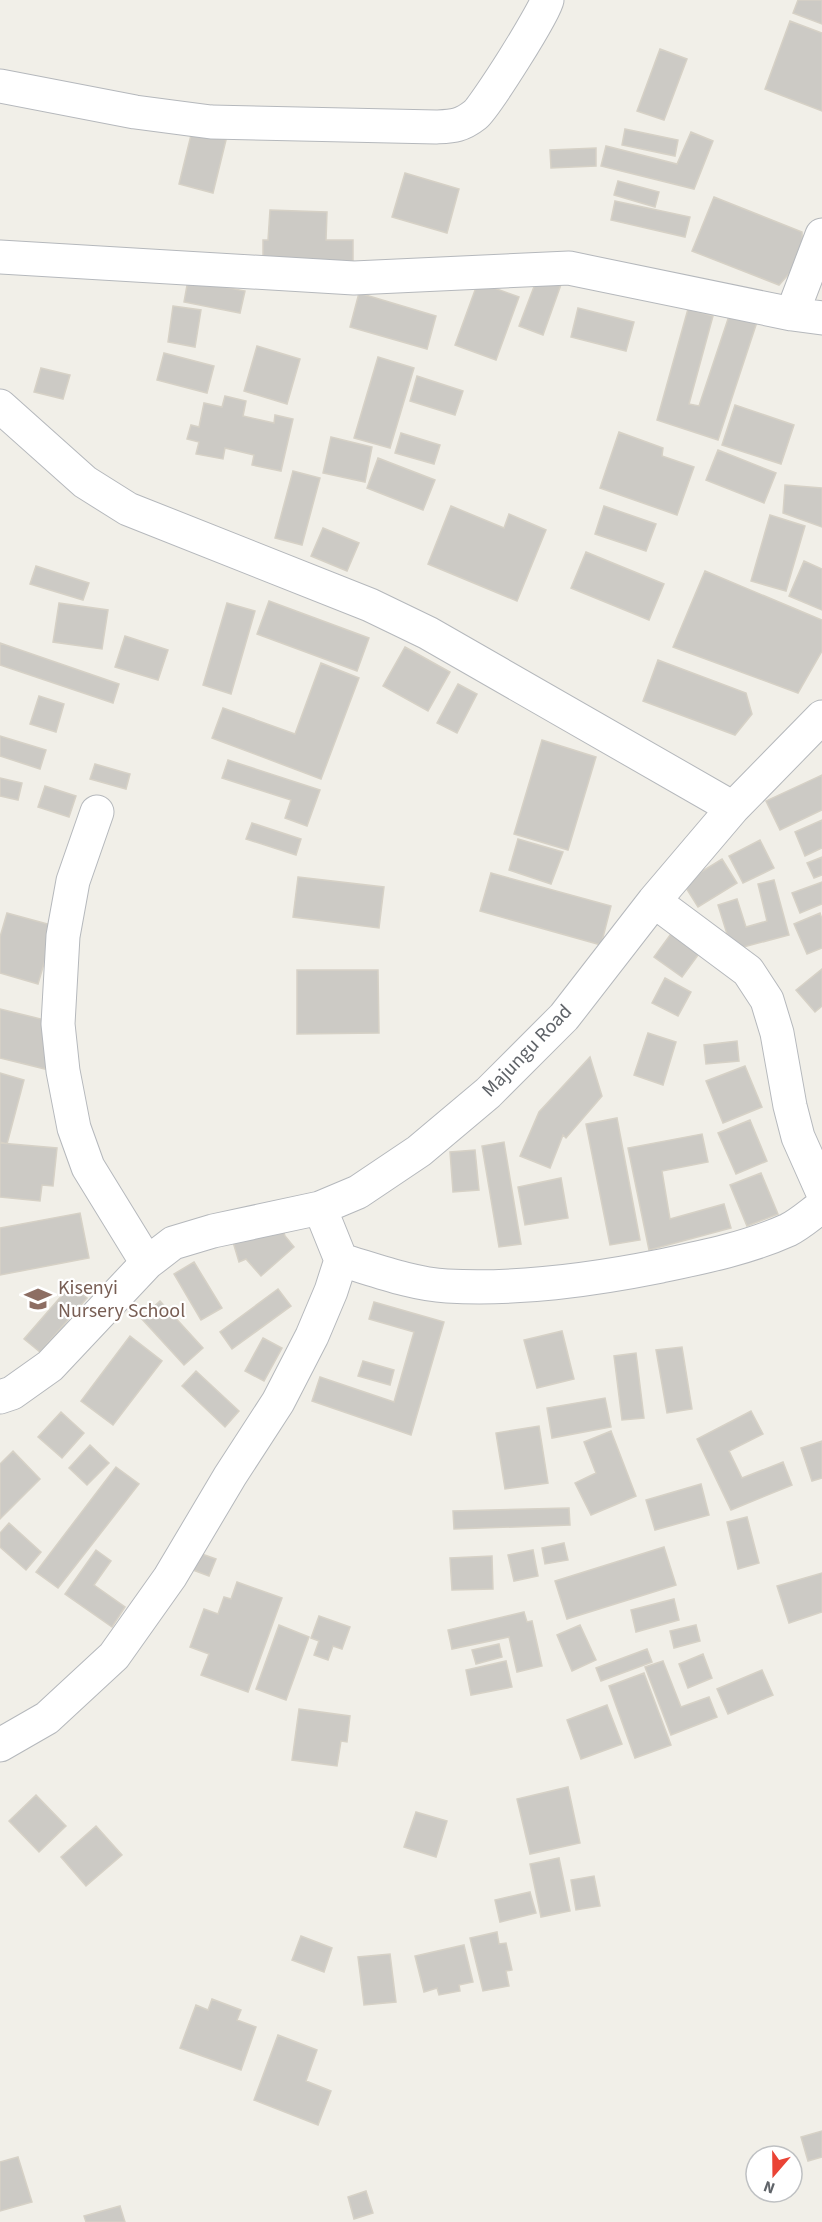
<svg xmlns="http://www.w3.org/2000/svg" width="822" height="2222" font-family="'Source Sans 3',sans-serif">
<style>
.building{fill:#cccac5;stroke:#d6d1c6;stroke-width:1.5}
.lines{fill:none;stroke-linecap:round;stroke-linejoin:round}
.street-casing{stroke:#b5b8bc;stroke-width:35}
.street{stroke:#fff;stroke-width:33}
.labels{text-anchor:middle;dominant-baseline:central;stroke-width:4.5;stroke-linejoin:round;paint-order:stroke}
.street-label{font-size:20px;fill:#5f6368;stroke:#fff}
.education-label{font-size:20px;fill:#785e54;stroke:#fff;text-anchor:start}
</style>
<rect width="100%" height="100%" fill="#f1efe8"/>
<path class="building" d="M798 0H822V24L793 13Z
M790 21 822 33V111L765 89Z
M660 49 687 59 664 120 637 111Z
M625 129 678 140 675 156 622 145Z
M192 131 226 140 213 193 179 184Z
M691 132 713 141 694 189 601 166 606 146 677 164Z
M596 148V166L551 168 550 150Z
M405 173 459 189 447 233 392 217Z
M618 181 659 192 655 207 614 195Z
M714 197 802 232 803 258 779 285 692 251Z
M615 201 690 217 685 237 611 220Z
M270 210 327 212 326 240H353V261L263 262V240H268Z
M540 271 563 279 543 335 519 326Z
M188 280 245 291 240 313 184 302Z
M478 282 519 297 496 360 455 345Z
M359 293 436 316 427 349 350 327Z
M173 306 201 310 195 347 168 342Z
M578 308 634 322 626 351 571 337Z
M688 309 713 316 689 404 699 406 730 313 757 322 718 440 657 420Z
M257 346 300 359 287 404 244 391Z
M164 353 214 366 207 393 157 380Z
M378 357 414 368 390 448 354 438Z
M41 368 70 375 63 399 34 392Z
M417 376 463 391 455 415 410 401Z
M225 396 246 401 243 416 274 423 275 415 293 419 281 471 252 465 254 455 225 448 223 459 196 454 199 442 187 439 191 425 199 427 204 403 222 407Z
M735 405 794 425 781 464 722 445Z
M619 432 663 448 662 456 694 467 677 515 600 488Z
M401 433 440 445 434 464 395 453Z
M331 437 372 447 365 482 323 473Z
M718 450 776 473 764 503 706 480Z
M378 458 435 480 423 510 367 488Z
M293 471 320 478 302 545 275 538Z
M785 485 822 488V527L783 513Z
M451 506 504 528 509 514 546 530 517 601 428 564Z
M604 506 656 524 646 551 595 534Z
M770 515 805 526 786 591 751 581Z
M323 528 359 543 347 571 311 556Z
M586 552 664 584 649 620 571 588Z
M804 561 822 569V610L789 596Z
M36 566 89 583 83 600 30 584Z
M705 571 822 620V651L798 693 673 647Z
M269 601 369 638 357 671 257 634Z
M59 603 108 610 102 649 53 642Z
M227 603 255 611 231 694 203 685Z
M125 636 168 650 158 680 115 667Z
M0 643 119 684 113 703 0 665Z
M405 647 450 672 428 711 383 686Z
M658 660 746 693 752 714 735 735 643 701Z
M321 663 359 678 321 779 212 738 223 708 295 734Z
M458 684 477 694 457 733 437 723Z
M39 696 64 704 56 732 30 724Z
M0 736 46 750 40 769 0 756Z
M542 740 596 757 568 850 514 834Z
M228 760 320 790 307 826 285 818 291 800 222 778Z
M95 764 130 774 126 789 90 779Z
M822 775V810L780 830 766 801Z
M0 778 22 783 18 800 0 796Z
M45 786 76 796 69 817 38 807Z
M822 820V848L805 856 795 832Z
M252 823 301 839 296 855 246 839Z
M518 839 563 852 551 884 509 870Z
M760 840 774 868 743 883 729 856Z
M822 857V875L814 878 807 863Z
M722 859 737 883 698 907 683 883Z
M491 873 611 906 601 945 480 911Z
M298 877 384 887 379 928 293 917Z
M774 880 789 935 732 950 718 905 737 899 746 927 767 921 758 884Z
M822 882V904L800 913 792 893Z
M7 913 55 926 38 984 0 973V937Z
M820 913 822 919V948L807 954 794 924Z
M673 931 701 951 682 977 654 957Z
M822 969V1006L815 1012 796 990Z
M297 970H378L379 1033 297 1034Z
M665 978 691 992 678 1016 652 1003Z
M0 1009 49 1021 51 1042 45 1069 0 1058Z
M648 1033 676 1042 663 1085 634 1075Z
M737 1041 739 1061 706 1064 704 1045Z
M590 1057 602 1096 566 1138 563 1135 550 1168 520 1156 539 1112Z
M745 1066 762 1107 723 1123 706 1081Z
M0 1073 24 1080 7 1144 0 1142Z
M617 1118 640 1240 610 1245 586 1124Z
M750 1120 767 1161 736 1174 718 1133Z
M702 1134 708 1162 662 1171 670 1219 724 1204 731 1228 649 1250 628 1148Z
M504 1142 521 1244 499 1247 482 1146Z
M0 1143 57 1148 53 1186 42 1185 40 1201 0 1197Z
M475 1150 479 1190 453 1192 450 1152Z
M761 1173 778 1214 747 1226 730 1185Z
M561 1178 568 1218 525 1225 518 1187Z
M80 1213 89 1258 0 1275V1228Z
M282 1226 285 1236 294 1247 261 1276 246 1259 239 1262 233 1242Z
M194 1262 222 1308 201 1320 174 1274Z
M71 1285 87 1298 40 1352 24 1339Z
M278 1289 291 1306 232 1349 220 1332Z
M160 1301 203 1348 184 1365 141 1318Z
M374 1302 444 1322 411 1435 312 1401 320 1377 394 1402 414 1332 369 1319Z
M562 1331 574 1379 537 1388 524 1340Z
M130 1336 162 1361 113 1425 81 1401Z
M263 1338 282 1348 264 1381 245 1371Z
M682 1347 692 1409 667 1413 656 1350Z
M636 1353 644 1418 622 1420 614 1356Z
M363 1361 394 1370 390 1385 358 1376Z
M196 1371 239 1411 225 1427 182 1386Z
M605 1398 611 1427 552 1438 547 1408Z
M751 1411 763 1434 729 1451 742 1478 783 1462 792 1485 731 1510 697 1439Z
M61 1412 84 1433 62 1458 38 1437Z
M539 1426 548 1483 505 1489 496 1433Z
M611 1431 636 1496 591 1515 575 1483 596 1473 584 1442Z
M822 1441V1478L812 1481 801 1448Z
M90 1445 109 1463 87 1485 69 1468Z
M13 1451 40 1479 0 1519V1464Z
M116 1467 139 1484 58 1588 36 1572Z
M701 1484 709 1515 655 1530 646 1500Z
M569 1508 570 1525 454 1529 453 1511Z
M747 1517 759 1563 738 1569 727 1522Z
M9 1523 41 1552 26 1570 0 1547V1533Z
M564 1543 568 1560 545 1564 542 1548Z
M664 1547 676 1585 567 1619 555 1581Z
M96 1550 111 1561 94 1585 125 1607 112 1627 65 1594Z
M533 1550 538 1576 514 1581 508 1555Z
M199 1553 216 1559 209 1576 193 1570Z
M492 1556 493 1589 452 1590 450 1558Z
M822 1573V1612L789 1623 777 1586Z
M237 1582 282 1598 248 1692 201 1675 209 1654 190 1647 204 1609 218 1614 224 1597 231 1599Z
M674 1599 679 1620 636 1632 631 1610Z
M524 1612 527 1622 532 1621 542 1666 517 1672 509 1637 452 1649 448 1630Z
M319 1616 350 1627 342 1649 333 1646 328 1660 314 1655 319 1641 311 1638Z
M279 1625 309 1637 286 1700 256 1689Z
M580 1625 596 1660 572 1671 557 1635Z
M696 1625 700 1641 674 1648 670 1631Z
M499 1644 502 1657 476 1664 472 1650Z
M647 1649 652 1662 601 1681 596 1668Z
M703 1654 712 1678 688 1688 679 1664Z
M506 1661 512 1687 471 1695 466 1670Z
M663 1661 681 1707 709 1697 717 1717 671 1735 645 1667Z
M762 1670 773 1695 728 1714 717 1689Z
M644 1673 671 1745 635 1758 609 1686Z
M607 1705 622 1744 581 1759 567 1720Z
M299 1709 350 1716 347 1742 341 1741 337 1766 292 1760Z
M568 1787 580 1843 530 1854 517 1799Z
M36 1795 66 1826 39 1852 9 1821Z
M416 1812 447 1821 436 1857 404 1847Z
M96 1826 122 1855 86 1886 61 1857Z
M559 1858 570 1911 541 1917 530 1864Z
M594 1876 600 1906 576 1910 571 1880Z
M530 1892 536 1913 500 1922 495 1900Z
M497 1932 499 1944 506 1943 512 1970 506 1971 509 1986 483 1991 470 1938Z
M301 1936 332 1948 324 1972 292 1960Z
M464 1945 473 1982 459 1985 460 1991 439 1995 437 1988 424 1992 415 1956Z
M390 1954 396 2002 364 2005 358 1957Z
M212 1999 241 2010 237 2020 256 2027 241 2070 180 2048 196 2005 208 2010Z
M278 2035 317 2050 306 2081 331 2091 318 2125 254 2100Z
M822 2131V2157L808 2161 801 2137Z
M18 2157 32 2202 0 2211V2162Z
M366 2191 373 2213 354 2219 348 2197Z
M120 2206 125 2222H86L84 2216Z"/>
<g class="lines">
<defs>
<path id="street" d="M0 86 135 112 211 122 436 127C453 126 461 126 475 115 485 107 545 12 547 0
M0 257 354 278 569 268 792 314 822 318
M792 314 822 235
M0 406 85 482 128 509 370 605 428 633 733 808
M97 812 73 881 63 936 58 1024 63 1071 74 1128 88 1167 147 1263
M654 901 748 971 767 1000 777 1033 790 1106 798 1137 822 1191
M320 1208 341 1260C375 1270 412 1284 447 1286 519 1290 591 1280 661 1266 704 1257 748 1248 788 1230 800 1224 811 1214 822 1206
M0 1397 12 1393 50 1366 147 1263 173 1243 213 1231 320 1208 358 1192 419 1151 488 1093 564 1017 654 901 733 808 822 717
M0 1745 47 1718 114 1656 170 1577 230 1476 278 1402 312 1336 331 1291 341 1260"/>
</defs>
<use href="#street" class="street-casing"/>
<use href="#street" class="street"/>
</g>
<defs>
<symbol id="school-bare" viewBox="-9 -9 18 18"><path d="M0-5L7-2L0 1L-7-2ZM-4 1L0 2.5L4 1V4Q0 6-4 4Z" fill="#8d6e63" stroke="#fff" stroke-width="2.5" paint-order="stroke"/></symbol>
</defs>
<g fill-rule="evenodd">
<use href="#school-bare" x="19" y="1280" width="38" height="38"/>
</g>
<g class="labels">
<g class="street-label">
<text transform="translate(527 1051) rotate(-46)">Majungu Road</text>
</g>
<g class="education-label">
<text x="58" y="1288">Kisenyi<tspan x="58" dy="23">Nursery School</tspan></text>
</g>
</g>
<g transform="translate(774 2174) rotate(200)"><circle r="28" fill="#ffffff" stroke="#bfc1c3" stroke-width="1.5"/>
<path d="M0-4.5L10 22L0 15L-10 22Z" fill="#ea4335"/>
<text y="-9" font-size="16" font-weight="bold" text-anchor="middle" fill="#5f6368">N</text>
</g>
</svg>
